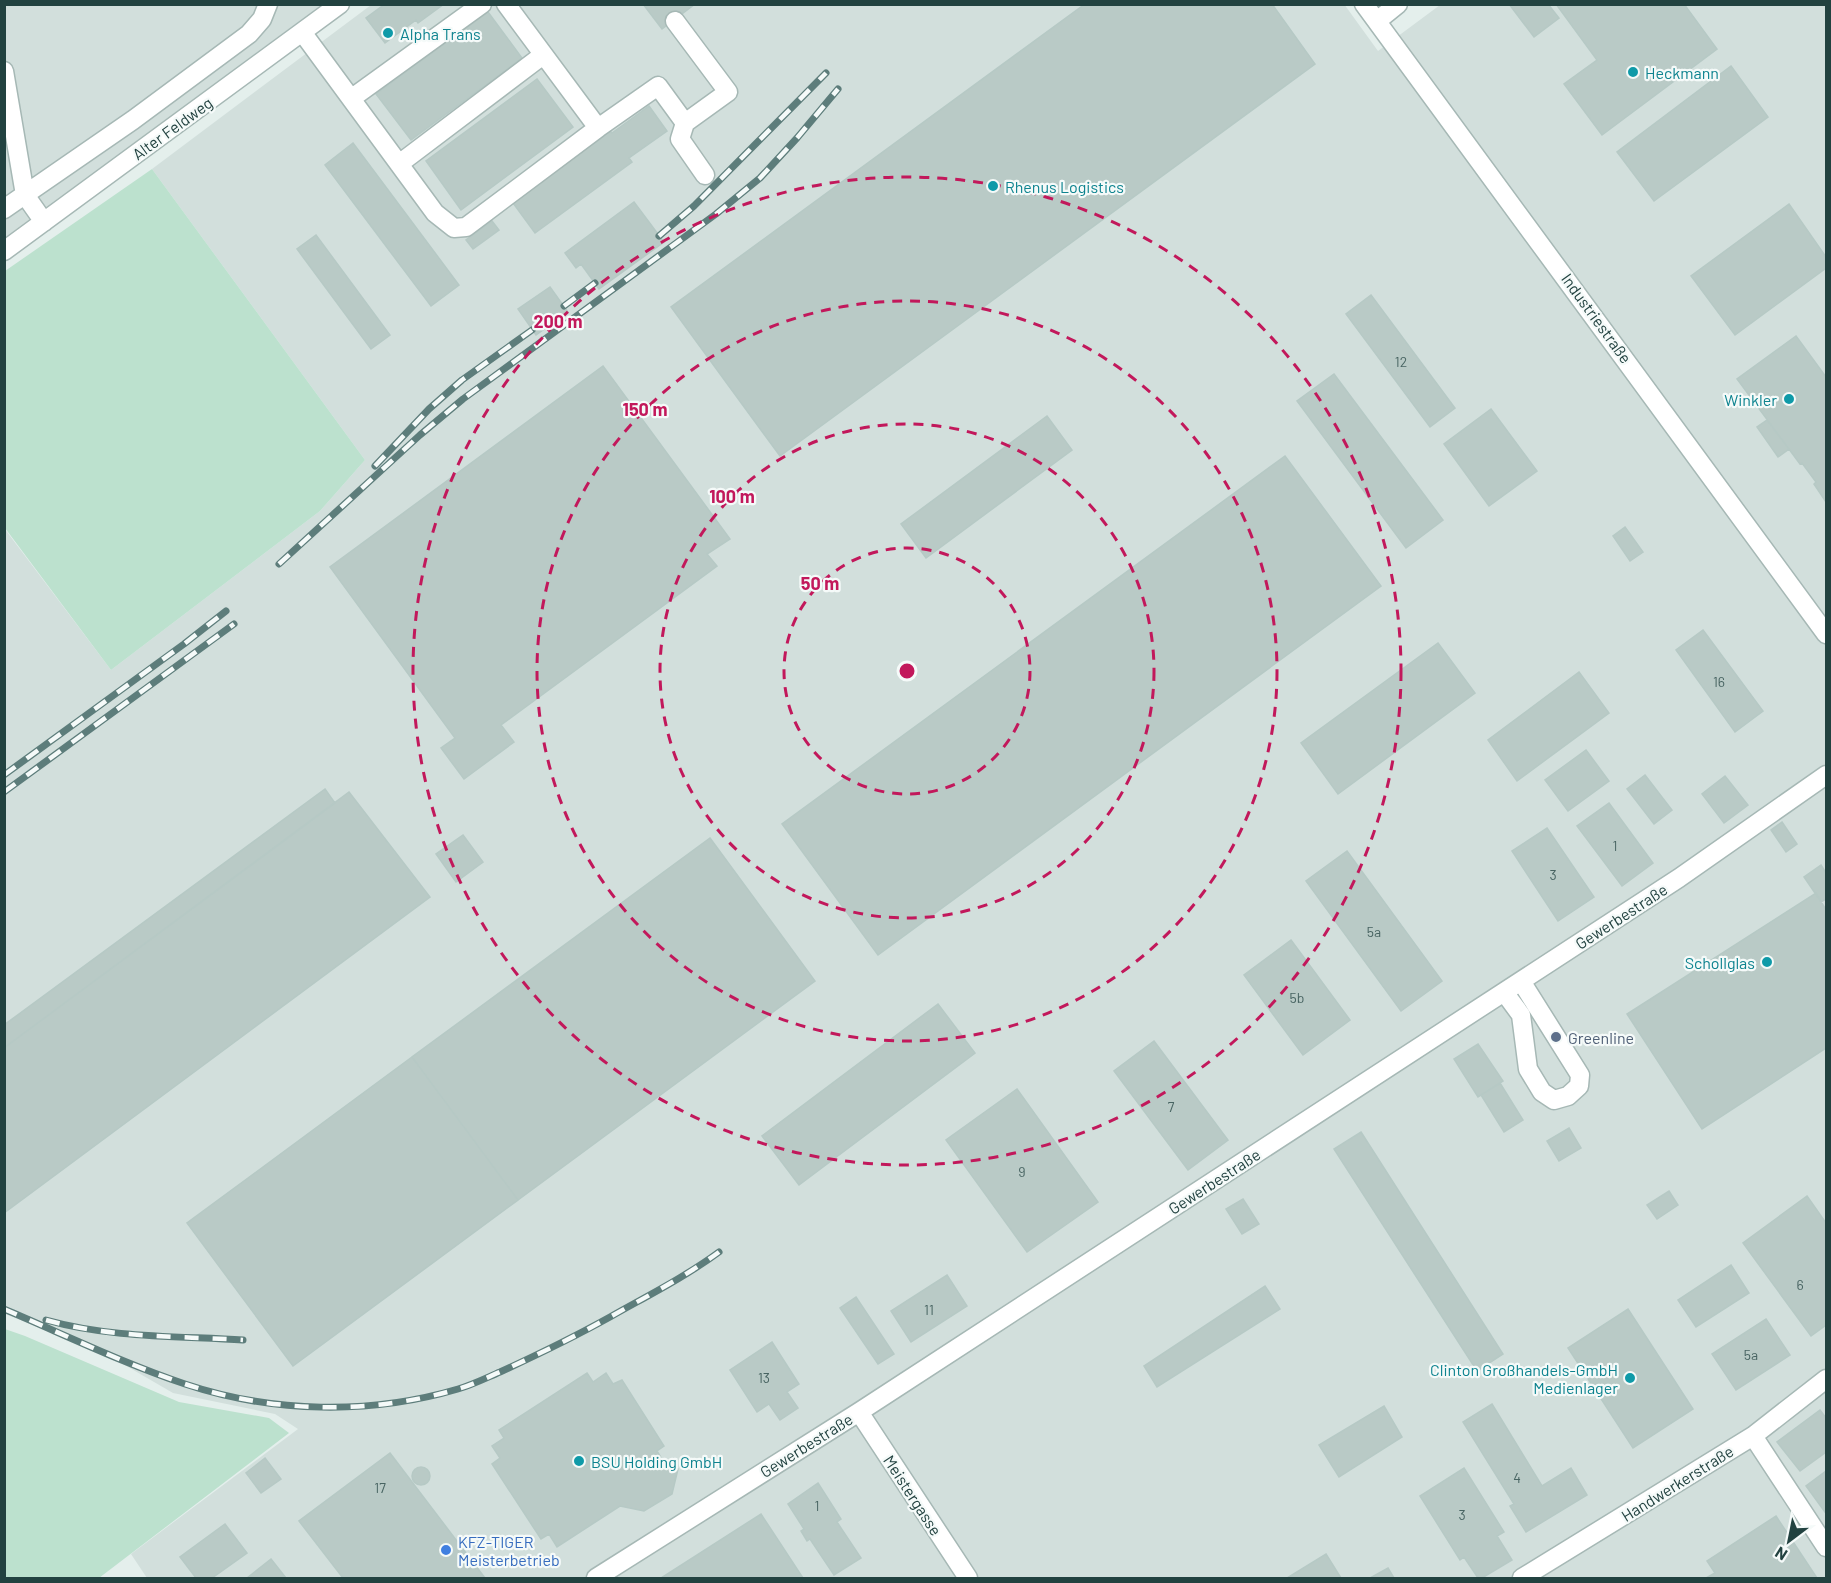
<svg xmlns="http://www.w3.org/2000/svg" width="1831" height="1583" font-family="Barlow,sans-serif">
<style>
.built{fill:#d2dfdc}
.green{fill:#bce1ce}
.building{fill:#b9cac6;stroke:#b6c9c5;stroke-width:1.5}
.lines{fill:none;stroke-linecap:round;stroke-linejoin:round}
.minor-casing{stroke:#a6b8b5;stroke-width:21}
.minor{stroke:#fff;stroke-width:18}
.rail-casing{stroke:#5d7d7b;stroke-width:7}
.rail{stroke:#f5faf9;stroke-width:4.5;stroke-dasharray:14;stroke-linecap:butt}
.ring{fill:none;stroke:#c2185b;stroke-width:3;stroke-dasharray:10 8}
.culture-dot{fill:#0f9aa8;stroke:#f5faf9;stroke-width:2}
.service-dot{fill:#5c6f8a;stroke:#f5faf9;stroke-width:2}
.shop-dot{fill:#3f7fe0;stroke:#f5faf9;stroke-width:2}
.labels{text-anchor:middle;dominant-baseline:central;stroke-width:4.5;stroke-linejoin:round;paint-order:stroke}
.number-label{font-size:14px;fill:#486462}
.culture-label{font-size:16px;fill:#0d838f;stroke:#f5faf9;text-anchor:start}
.street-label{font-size:16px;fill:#224240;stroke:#f5faf9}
.service-label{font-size:16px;fill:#4e5e75;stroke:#f5faf9;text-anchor:start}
.shop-label{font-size:16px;fill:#366cbe;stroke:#f5faf9;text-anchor:start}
.centre{fill:#c2185b;stroke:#f5faf9;stroke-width:3}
.ring-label{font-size:18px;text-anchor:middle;font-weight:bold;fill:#c2185b;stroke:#f5faf9;stroke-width:4.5;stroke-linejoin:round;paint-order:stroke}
</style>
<rect width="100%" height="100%" fill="#e4efec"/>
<path class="built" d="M1344 4 1378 51 1440 5H1826V1578H147L131 1554 298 1429 275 1414 173 1393 104 1353 5 1314 4 528 111 670 320 511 365 460 152 169 371 5Z
M5 5H321L5 239Z"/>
<path class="green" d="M152 169 365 460 320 511 111 670 5 528V271Z
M5 1329 25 1336 179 1402 269 1418 289 1433 99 1578H5Z"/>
<path class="building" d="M385 4H444L418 23 416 20 385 43 366 18Z
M643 4H695L662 29Z
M1085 4H1272L1315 64 780 456 671 307Z
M1509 4H1548L1559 18 1534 37Z
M1556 4H1684L1717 49 1602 135 1564 84 1597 60Z
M488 12 522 58 411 140 376 94Z
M1731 66 1768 117 1654 201 1617 152Z
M537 79 573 127 461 210 426 161Z
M649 106 667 131 629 158 632 162 535 233 513 203 610 131 612 133Z
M353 143 459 285 431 306 325 165Z
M634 202 664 242 599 289 581 264 576 268 565 253Z
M1789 204 1826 257V268L1735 335 1691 276Z
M492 221 499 230 473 249 466 240Z
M316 235 390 335 371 349 297 249Z
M550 287 568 312 536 335 518 309Z
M1371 295 1455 408 1430 427 1346 314Z
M1796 336 1826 377V502L1814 484 1816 482 1802 463 1800 464 1737 379Z
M603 366 730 539 707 554 717 566 501 725 514 742 464 779 441 748 455 738 330 567Z
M1334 374 1443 520 1406 548 1297 401Z
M1491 409 1537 471 1489 506 1444 444Z
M1047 416 1072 450 926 558 901 524Z
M1767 420 1789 449 1778 457 1757 427Z
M1285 456 1381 586 878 955 782 824Z
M1625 527 1643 552 1630 561 1613 536Z
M1703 630 1763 711 1735 732 1676 650Z
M1438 643 1475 693 1338 794 1301 743Z
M1579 672 1609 713 1517 781 1488 740Z
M1586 750 1609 781 1568 811 1545 780Z
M1645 775 1672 810 1654 824 1627 789Z
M1725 776 1748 805 1724 823 1702 794Z
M325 789 335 803 4 1048V1025Z
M349 792 430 897 4 1213V1048Z
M1609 803 1653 863 1622 886 1577 826Z
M1782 822 1797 844 1786 852 1771 830Z
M1547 828 1594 897 1558 921 1512 851Z
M463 835 483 862 456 882 436 854Z
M710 838 815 981 518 1200 412 1057Z
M1347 851 1442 981 1401 1011 1306 881Z
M1821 865 1826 873V899L1821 902 1804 877Z
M1816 893 1826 910V1048L1702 1129 1627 1014Z
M1291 940 1350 1020 1303 1055 1244 975Z
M938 1004 975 1053 799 1185 762 1136Z
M1154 1041 1228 1140 1188 1170 1114 1071Z
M1478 1044 1503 1081 1478 1097 1454 1059Z
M412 1057 518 1200 293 1366 187 1223Z
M1500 1083 1523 1120 1504 1132 1481 1095Z
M1017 1089 1098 1202 1027 1252 946 1140Z
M1569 1128 1581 1148 1559 1161 1547 1141Z
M1361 1132 1503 1354 1477 1371 1334 1149Z
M1669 1191 1678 1205 1657 1219 1647 1205Z
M1807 1196 1826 1223V1325L1811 1336 1743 1243Z
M1243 1199 1259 1224 1242 1234 1226 1209Z
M1731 1265 1749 1293 1696 1327 1678 1300Z
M947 1275 967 1306 911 1342 891 1311Z
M1265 1286 1280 1309 1157 1387 1144 1366Z
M856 1297 894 1354 878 1364 840 1308Z
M1628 1309 1693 1409 1633 1448 1568 1348Z
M1766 1319 1790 1355 1736 1390 1712 1354Z
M772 1342 799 1384 787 1392 798 1408 780 1420 769 1404 757 1412 730 1370Z
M587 1373 593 1382 606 1373 613 1384 622 1380 664 1446 657 1451 666 1466 678 1469 672 1494 644 1511 620 1506 557 1547 549 1534 541 1539 492 1464 500 1458 492 1446 504 1438 499 1430Z
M1492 1404 1542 1486 1571 1468 1587 1495 1526 1532 1510 1506 1514 1504 1463 1422Z
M1384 1406 1402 1437 1339 1477 1319 1445Z
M1820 1410 1826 1418V1452L1800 1471 1777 1442Z
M390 1453 485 1578H343L299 1521Z
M265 1458 281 1479 261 1493 246 1473Z
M412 1476a9 9 0 1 1 18 0a9 9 0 1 1-18 0Z
M1464 1468 1504 1532 1497 1536 1512 1560 1482 1578H1478L1464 1557 1460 1560 1420 1496Z
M1826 1471V1511L1825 1512 1806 1486Z
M818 1483 841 1519 837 1522 861 1558 834 1575 810 1539 807 1541 801 1531 804 1529 788 1504Z
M761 1514 803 1578H661Z
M1776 1516 1817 1578H1706L1715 1573 1707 1561Z
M225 1524 247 1553 212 1578H196L180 1557Z
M1326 1554 1341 1578H1287Z
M271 1559 286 1578H247Z
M1388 1568 1394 1578H1370Z"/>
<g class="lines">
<defs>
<path id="minor" d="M1364 4 1826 634
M675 21 728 92 685 123
M1377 21 1398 4
M302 32 435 213 454 228 466 227 598 128 506 4
M4 71 25 195 44 222
M352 98 482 4
M598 128 658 86 685 123 680 139 705 175
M399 164 543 55
M4 209 133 120 249 34 262 19 268 4
M4 251 340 4
M1504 992 1521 1015 1528 1069 1542 1092 1554 1100 1568 1096 1579 1086 1580 1075 1521 981
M859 1412 968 1578
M1753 1436 1826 1547
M596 1578 859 1412 1679 878 1826 775
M1522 1578 1753 1436 1826 1379"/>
</defs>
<use href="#minor" class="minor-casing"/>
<use href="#minor" class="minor"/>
<defs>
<path id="rail" d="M659 236 694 206 826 73
M564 306 595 283
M375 466 429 409 462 380 532 330
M279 564 420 435 463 399 716 214 760 178 797 138 838 89
M4 775 184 644 226 611
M4 792 234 624
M4 1309C63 1334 125 1364 185 1384 272 1413 370 1415 458 1389 472 1385 486 1378 500 1372 537 1355 574 1337 610 1317 647 1296 685 1277 719 1252
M46 1320C110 1338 177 1336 243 1340"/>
</defs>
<use href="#rail" class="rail-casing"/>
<use href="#rail" class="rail"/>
</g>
<g class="ring">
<circle cx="907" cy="671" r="123"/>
<circle cx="907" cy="671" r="247"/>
<circle cx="907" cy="671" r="370"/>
<circle cx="907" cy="671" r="494"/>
</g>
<g class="culture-dot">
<circle cx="388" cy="33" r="6"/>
<circle cx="1633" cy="72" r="6"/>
<circle cx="993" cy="186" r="6"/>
<circle cx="1789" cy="399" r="6"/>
<circle cx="1767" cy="962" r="6"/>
<circle cx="1630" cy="1378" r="6"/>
<circle cx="579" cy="1461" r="6"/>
</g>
<circle class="service-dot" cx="1556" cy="1037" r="6"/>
<circle class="shop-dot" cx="446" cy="1550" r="6"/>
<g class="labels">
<g class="number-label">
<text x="1401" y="361">12</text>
<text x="1719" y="681">16</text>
<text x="1615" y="845">1</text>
<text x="1553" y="874">3</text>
<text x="1374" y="931">5a</text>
<text x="1297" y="997">5b</text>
<text x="1171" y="1106">7</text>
<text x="1022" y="1171">9</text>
<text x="1800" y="1284">6</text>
<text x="929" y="1309">11</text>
<text x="1751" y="1354">5a</text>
<text x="764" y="1377">13</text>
<text x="1517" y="1477">4</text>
<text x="380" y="1487">17</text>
<text x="817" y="1505">1</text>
<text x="1462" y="1514">3</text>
</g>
<g class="culture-label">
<text x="400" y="33">Alpha Trans</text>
<text x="1645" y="72">Heckmann</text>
<text x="1005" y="186">Rhenus Logistics</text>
<text x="1777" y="399" text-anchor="end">Winkler</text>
<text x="1755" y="962" text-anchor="end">Schollglas</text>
<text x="1618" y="1369" text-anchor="end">Clinton Großhandels-GmbH<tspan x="1618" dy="18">Medienlager</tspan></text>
<text x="591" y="1461">BSU Holding GmbH</text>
</g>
<g class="street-label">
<text transform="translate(172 128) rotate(-36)">Alter Feldweg</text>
<text transform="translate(1597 318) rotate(54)">Industriestraße</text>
<text transform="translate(1621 916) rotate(-33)">Gewerbestraße</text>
<text transform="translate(1214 1181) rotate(-33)">Gewerbestraße</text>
<text transform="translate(806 1445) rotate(-32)">Gewerbestraße</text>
<text transform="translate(1677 1483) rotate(-32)">Handwerkerstraße</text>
<text transform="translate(913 1495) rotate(57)">Meistergasse</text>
</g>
<g class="service-label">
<text x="1568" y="1037">Greenline</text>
</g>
<g class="shop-label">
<text x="458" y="1541">KFZ-TIGER<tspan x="458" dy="18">Meisterbetrieb</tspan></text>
</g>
</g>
<circle cx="907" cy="671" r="9" class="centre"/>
<g class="ring-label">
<text x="558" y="328">200 m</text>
<text x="645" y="416">150 m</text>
<text x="732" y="503">100 m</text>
<text x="820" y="590">50 m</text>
</g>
<rect width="1831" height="1583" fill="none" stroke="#224240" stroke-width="12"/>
<g transform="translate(1789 1541) rotate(212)" stroke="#f5faf9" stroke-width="4.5" paint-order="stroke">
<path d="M0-4.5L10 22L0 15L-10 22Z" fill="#224240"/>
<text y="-9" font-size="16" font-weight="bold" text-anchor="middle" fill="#224240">N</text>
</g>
</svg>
